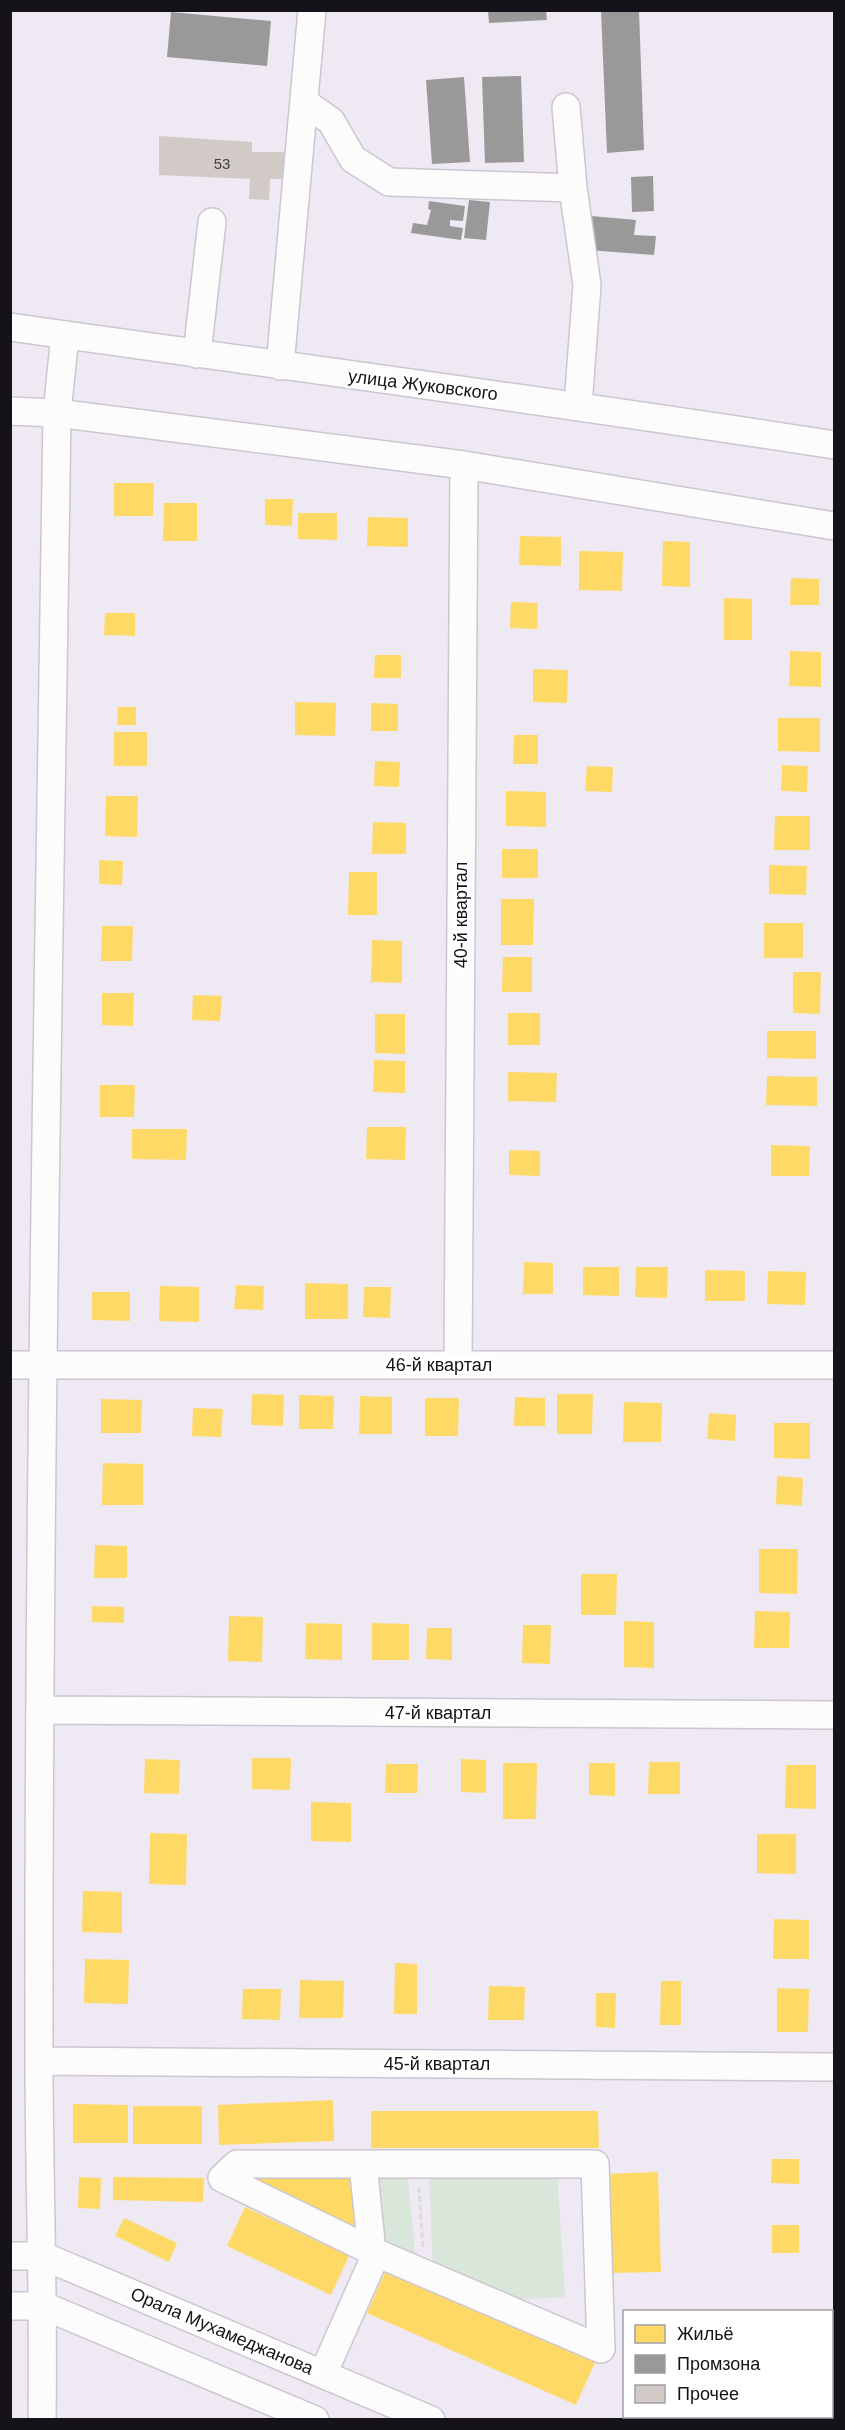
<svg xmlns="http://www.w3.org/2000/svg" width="845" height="2430" font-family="Arial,sans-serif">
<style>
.green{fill:#d9e6da}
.homes{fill:#ffd966}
.industry{fill:#999}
.building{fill:#d2cac6}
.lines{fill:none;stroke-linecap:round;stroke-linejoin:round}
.minor-casing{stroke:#cbc6cf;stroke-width:30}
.path{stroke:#dbdadd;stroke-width:3;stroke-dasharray:6 3;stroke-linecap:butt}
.minor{stroke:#fdfcfd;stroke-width:27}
.labels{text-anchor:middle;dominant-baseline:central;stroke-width:6;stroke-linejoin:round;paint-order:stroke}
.number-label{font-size:15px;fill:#454044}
.street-label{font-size:18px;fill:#161219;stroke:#fff}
</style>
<rect width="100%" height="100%" fill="#efe9f4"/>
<path class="green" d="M407 2168 416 2262 380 2246 373 2171Z
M557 2171 565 2297 505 2300 433 2269 429 2175Z"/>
<path class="homes" d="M114 483H154L153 516H114Z
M265 499H293L292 526 265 525Z
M164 503H197V541H163Z
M298 513H337V540L298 539Z
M368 517 408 518V547L367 546Z
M520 536 561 537V566L519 565Z
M663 541 690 542V587L662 586Z
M579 551 623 552 622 591 579 590Z
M791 578 819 579V605H790Z
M724 598 752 599V640H724Z
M511 602 538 603 537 629 510 628Z
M105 613H135V636L104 635Z
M790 651 821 652V687L789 686Z
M375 655H401V678H374Z
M533 669 568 670 567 703 533 702Z
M295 702 336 703 335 736 295 735Z
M371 703 398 704V731H371Z
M118 707H136V725H117Z
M778 718H820V752L778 751Z
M114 732H147V766H114Z
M514 735H538V764H513Z
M375 761 400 762 399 787 374 786Z
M782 765 808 766 807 792 781 791Z
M587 766 613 767 612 792 585 791Z
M506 791 546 792V827L506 826Z
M106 796H138L137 837 105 836Z
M775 816H810V850H774Z
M373 822 406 823V854H372Z
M502 849H538V878H502Z
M99 860 123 861 122 885 99 884Z
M769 865 807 866 806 895 769 894Z
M349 872H377V915H348Z
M501 899H534L533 945H501Z
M764 923H803V958H764Z
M102 926H133L132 961H101Z
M372 940 402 941V983L371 982Z
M503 957H532V992H502Z
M793 972H821L820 1014 793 1013Z
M102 993H134L133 1026 102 1025Z
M193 995 222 996 220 1021 192 1020Z
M508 1013H540V1045H508Z
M375 1014H405V1054L375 1053Z
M767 1031H816V1059L767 1058Z
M374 1060 405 1061V1093L373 1092Z
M508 1072 557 1073 556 1102 508 1101Z
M767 1076 817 1077V1106L766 1105Z
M100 1085H135L134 1117H100Z
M367 1127H406L405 1160 366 1159Z
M132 1129H187L186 1160 132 1159Z
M771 1145 810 1146 809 1176H771Z
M509 1150 540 1151V1176L509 1175Z
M524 1262 553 1263V1294H523Z
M583 1267H619V1296L583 1295Z
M636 1267H668L667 1298 635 1297Z
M705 1270 745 1271V1301H705Z
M768 1271 806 1272 805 1305 767 1304Z
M305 1283 348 1284V1319H305Z
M236 1285 264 1286 263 1310 234 1309Z
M160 1286 199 1287V1322L159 1321Z
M364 1287H391L390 1318 363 1317Z
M92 1292H130V1321L92 1320Z
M252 1394 284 1395 283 1426 251 1425Z
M557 1394H593L592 1434H557Z
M299 1395 334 1396 333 1429H299Z
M360 1396 392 1397V1434H359Z
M515 1397 545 1398V1426H514Z
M425 1398H459L458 1436H425Z
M101 1399 142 1400 141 1433H101Z
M624 1402 662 1403 661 1442H623Z
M193 1408 223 1409 221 1437 192 1436Z
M709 1413 736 1415 735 1441 707 1439Z
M774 1423H810V1459L774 1458Z
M103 1463 143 1464V1505H102Z
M777 1476 803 1478 802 1506 776 1504Z
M95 1545 127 1546V1578H94Z
M759 1549H798L797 1594 759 1593Z
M581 1574H617L616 1615H581Z
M92 1606 124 1607V1623L92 1622Z
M755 1611 790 1612 789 1648H754Z
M229 1616 263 1617 262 1662 228 1661Z
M624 1621 654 1622V1668L624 1667Z
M306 1623 342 1624V1660L305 1659Z
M372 1623 409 1624V1660H372Z
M523 1625H551L550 1664 522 1663Z
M427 1628H452V1660L426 1659Z
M252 1758H291L290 1790 252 1789Z
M145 1759 180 1760 179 1794 144 1793Z
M461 1759 486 1760V1793L461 1792Z
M649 1762H680V1794H648Z
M503 1763H537L536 1819H503Z
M589 1763H615V1796L589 1795Z
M386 1764H418L417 1793H385Z
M786 1765H816V1809L785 1808Z
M311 1802 351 1803V1842L311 1841Z
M150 1833 187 1834 186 1885 149 1884Z
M757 1834H796V1874L757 1873Z
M83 1891 122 1892V1933L82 1932Z
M774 1919 809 1920V1959H773Z
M85 1959 129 1960 128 2004 84 2003Z
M395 1963 417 1964V2014H394Z
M300 1980 344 1981 343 2018H299Z
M661 1981H681V2025H660Z
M489 1986 525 1987 524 2020H488Z
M777 1988 809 1989 808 2032H777Z
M243 1989H281L280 2020 242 2019Z
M596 1993H616L615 2028 596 2027Z
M333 2100 334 2141 219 2145 218 2105Z
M73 2104 128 2105V2143H73Z
M133 2106H202V2144H133Z
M371 2111H598L599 2148H371Z
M772 2159H799V2184L771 2183Z
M357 2169 367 2243 232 2176Z
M658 2172 661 2272 608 2273 605 2174Z
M79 2177 101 2178 100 2209 78 2208Z
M113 2177 204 2178 203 2202 113 2200Z
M245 2207 349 2256 331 2295 227 2246Z
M124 2218 177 2243 169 2262 115 2236Z
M772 2225H799V2253H772Z
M387 2268 596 2360 576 2405 367 2313Z"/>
<path class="industry" d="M488 10H546L547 20 489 23Z
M601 11H639L644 150 607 153Z
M171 12 271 21 267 66 167 57Z
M521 76 524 162 485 163 482 77Z
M464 77 470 162 432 164 426 80Z
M653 176 654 211 632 212 631 177Z
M469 200 490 202 486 240 464 238Z
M429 201 465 206 463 221 450 220V226L463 228 461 240 411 233 413 223 427 225 431 210 428 209Z
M591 216 636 220 634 235 656 236 654 255 587 250Z"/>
<path class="building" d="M159 136 252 142V152H286L284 179H270L269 200 249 199 250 179 159 175Z"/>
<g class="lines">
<defs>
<path id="minor" d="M304 102 331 121 353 159 389 182 573 188 566 107
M573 188 587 285 578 405
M10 327C285 366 560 402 834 445
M197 354 212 222
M280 366 312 10
M10 411 57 413 464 465 834 526
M10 1365H834
M458 1365 464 465
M41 1710 834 1715
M39 2061 834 2067
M237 2164H595L601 2349 372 2251 222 2178Z
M10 2256H43L431 2420
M10 2306H44L315 2420
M323 2374 373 2261 363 2164
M42 2420C44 2298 39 2178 39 2057 38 1509 49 961 57 413L65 335"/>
</defs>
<use href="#minor" class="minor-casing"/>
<path class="path" d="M419 2187 423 2249"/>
<use href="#minor" class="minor"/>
</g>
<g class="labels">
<g class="number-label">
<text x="222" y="163">53</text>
</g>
<g class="street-label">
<text transform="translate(423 385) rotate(7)">улица Жуковского</text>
<text transform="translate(461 915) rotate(-90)">40-й квартал</text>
<text x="439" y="1365">46-й квартал</text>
<text x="438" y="1713">47-й квартал</text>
<text x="437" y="2064">45-й квартал</text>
<text transform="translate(222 2331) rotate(23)">Орала Мухамеджанова</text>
</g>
</g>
<rect width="845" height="2430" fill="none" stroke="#161219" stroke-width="24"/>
<rect x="623" y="2310" width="210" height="108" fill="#ffffff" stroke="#a2a0a3" stroke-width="1.5"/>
<rect x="635" y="2325" width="30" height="18" fill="#ffd966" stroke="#a2a0a3" stroke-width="1.5"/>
<text x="677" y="2340" font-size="18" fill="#161219">Жильё</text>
<rect x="635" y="2355" width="30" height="18" fill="#999999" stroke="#a2a0a3" stroke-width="1.5"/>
<text x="677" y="2370" font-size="18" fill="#161219">Промзона</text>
<rect x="635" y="2385" width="30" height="18" fill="#d2cac6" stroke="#a2a0a3" stroke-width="1.5"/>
<text x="677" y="2400" font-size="18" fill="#161219">Прочее</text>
</svg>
